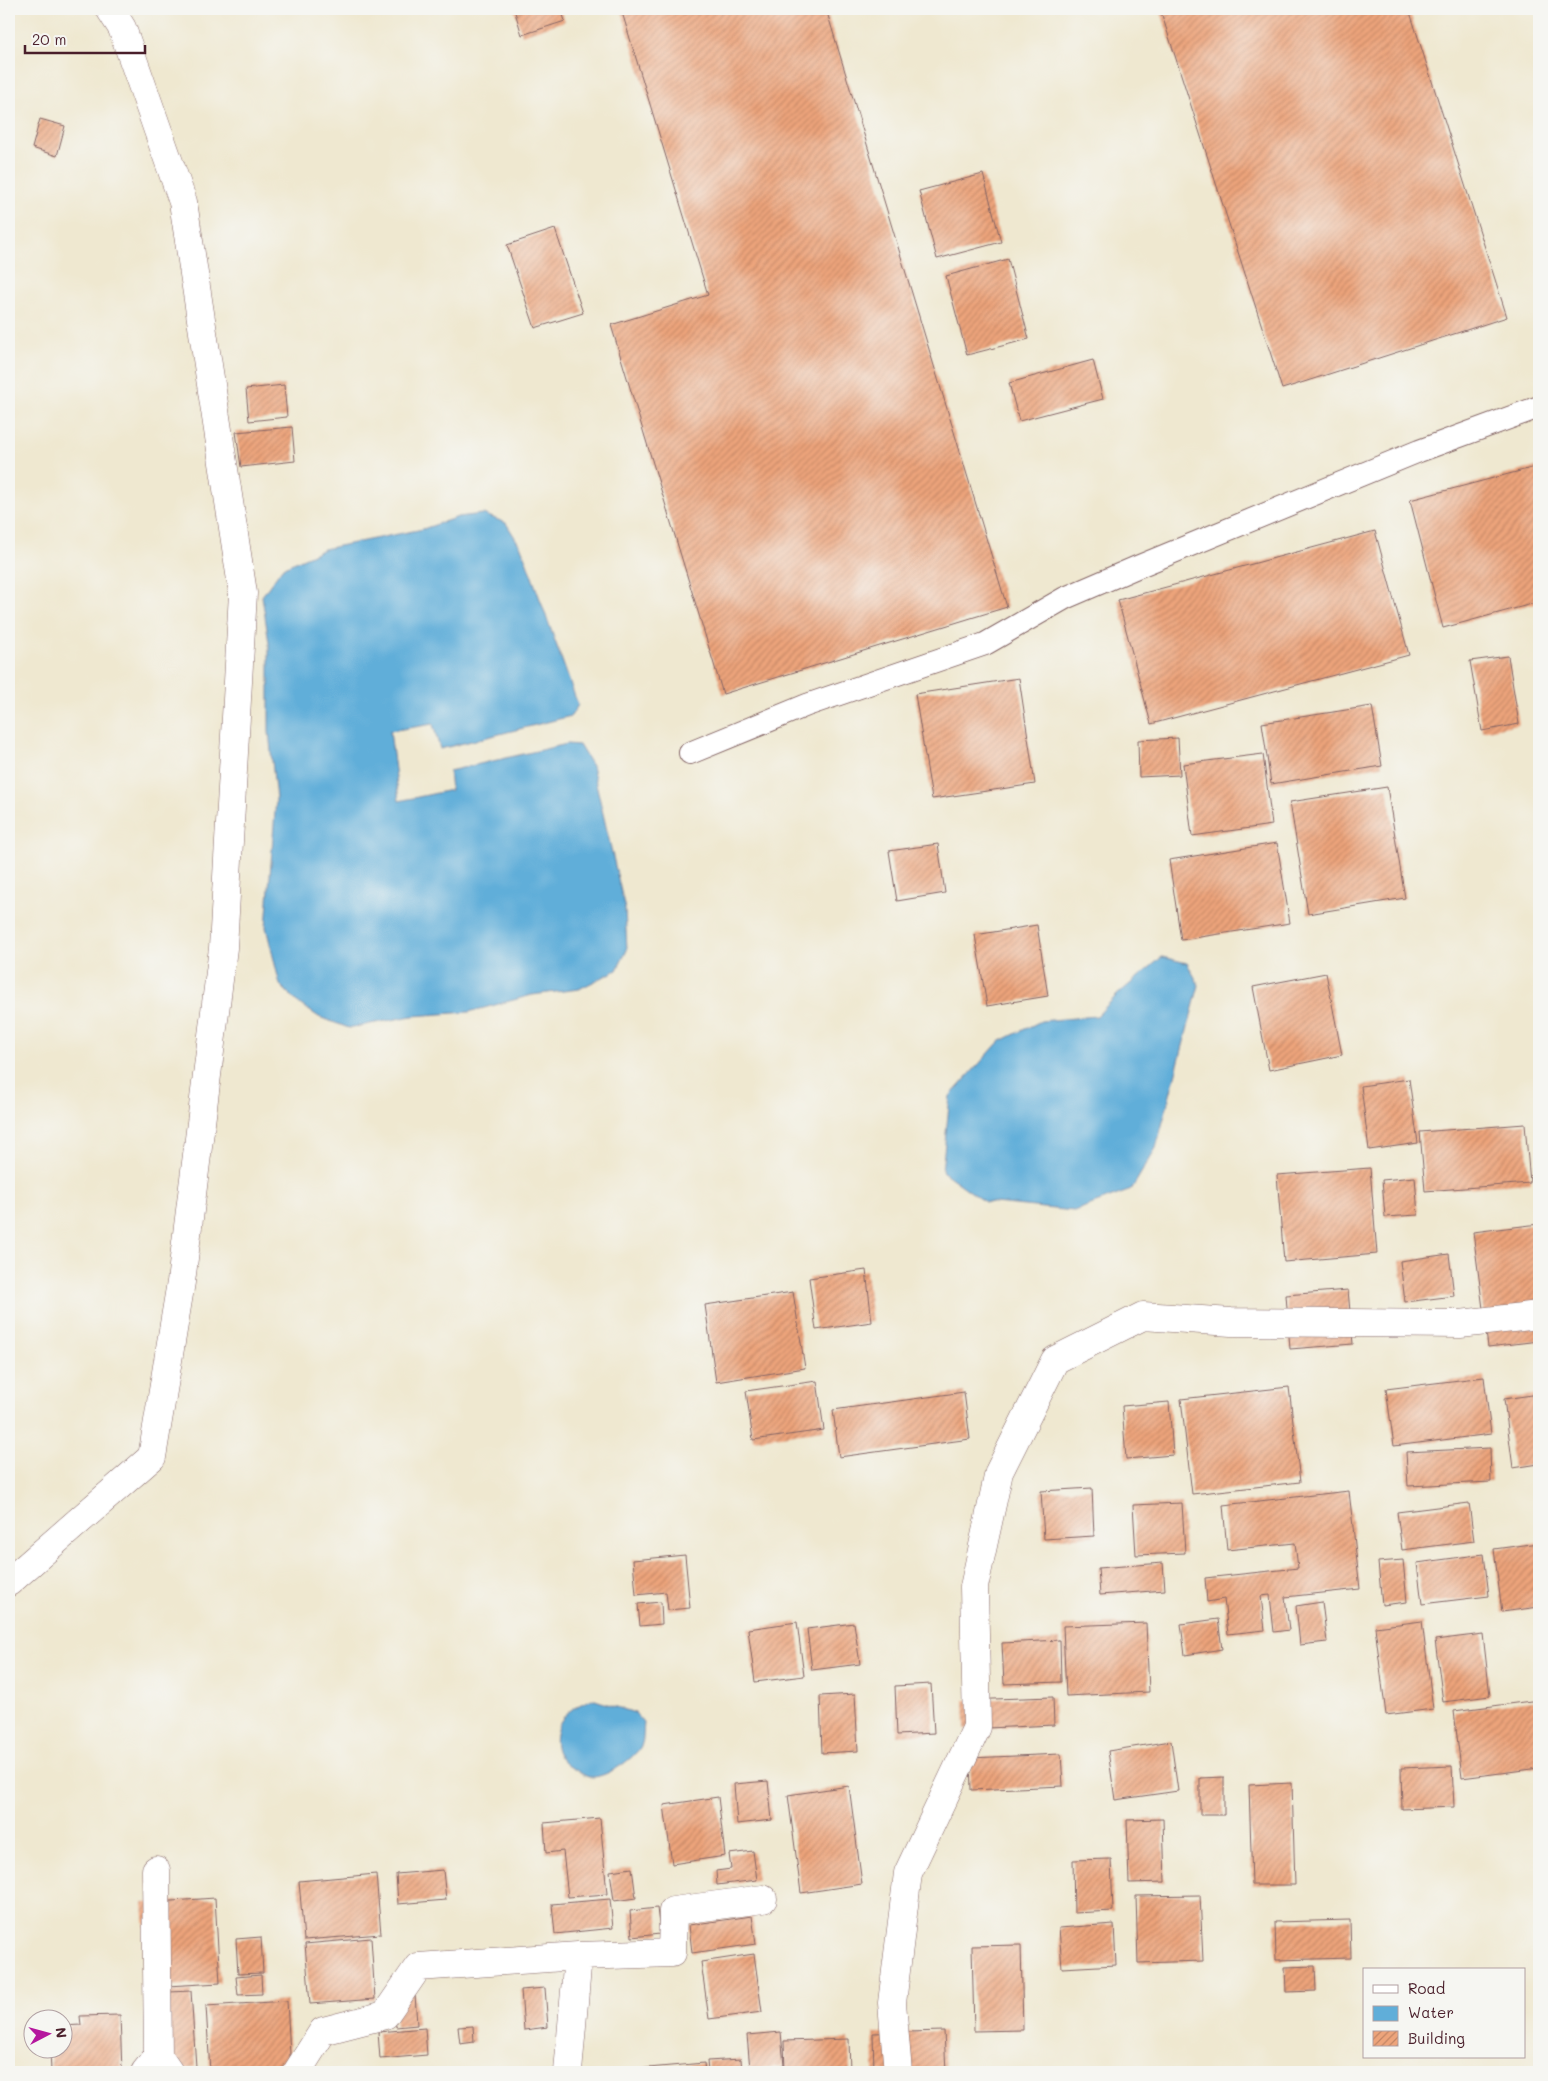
<svg xmlns="http://www.w3.org/2000/svg" width="1548" height="2081" font-family="Mali,sans-serif">
<style>
.water{fill:#60aed9;stroke:#556682}
.building{fill:url(#building-hatch)}
.lines{fill:none;stroke-linecap:round;stroke-linejoin:round}
.service-casing{stroke:#846565;stroke-width:24}
.minor-casing{stroke:#846565;stroke-width:29}
.service{stroke:#fff;stroke-width:22}
.minor{stroke:#fff;stroke-width:28}
</style>
<defs>
<pattern id="building-hatch" width="6" height="6" patternUnits="userSpaceOnUse" patternTransform="scale(1.25)"><rect width="6" height="6" fill="#eda47b"/><path d="M-1 1l2-2M0 6l6-6M5 7l2-2" fill="none" stroke="#c28565"/></pattern>
</defs>
<rect width="100%" height="100%" fill="#f6f6f2"/>
<filter id="ink" filterUnits="userSpaceOnUse"><feTurbulence type="fractalNoise" baseFrequency=".02" numOctaves="2"/><feDisplacementMap in="SourceGraphic" scale="10" xChannelSelector="R" yChannelSelector="G"/><feConvolveMatrix kernelMatrix="1 2 1 2 8 2 1 2 1" color-interpolation-filters="sRGB"/></filter>
<filter id="wash" filterUnits="userSpaceOnUse"><feTurbulence type="fractalNoise" baseFrequency=".0096" numOctaves="4" result="noise"/><feDisplacementMap in="SourceGraphic" scale="20" xChannelSelector="R" yChannelSelector="G"/><feGaussianBlur stdDeviation="1.12" result="paint"/><feColorMatrix in="noise" values="0 0 0 0 0 0 0 0 0 0 0 0 0 0 0 0 0 1.4 0 .05"/><feComposite in="paint" operator="in"/></filter>
<g filter="url(#wash)">
<rect width="100%" height="100%" fill="#efe8d0"/>
<path class="water" d="M483 514 506 523 522 549 578 705 571 716 440 749 433 724 390 731 399 801 451 790 449 771 567 744 579 745 592 766 625 909 627 950 617 970 579 989 532 995 469 1012 412 1016 349 1028 319 1017 298 1003 280 985 266 927 276 799 269 732V643L262 596 282 568 324 549 423 529 458 517Z
M1162 957 1187 963 1199 985 1156 1148 1131 1190 1074 1211 985 1202 942 1171 950 1096 999 1042 1041 1021 1097 1016 1117 995Z
M592 1699 635 1713 644 1723C643 1730 644 1740 641 1746 634 1759 605 1779 589 1777 584 1776 577 1770 572 1768 549 1755 551 1725 571 1710 577 1705 585 1703 592 1699Z"/>
<g id="blocks">
<path class="building" d="M514 9H561L565 21 522 35Z
M621 9H826L1007 607 723 694 611 325 708 295Z
M1160 9H1409L1507 317 1282 389Z
M40 119 65 126 57 156 32 148Z
M983 174 1001 242 937 259 919 191Z
M555 229 583 313 535 328 507 245Z
M1008 259 1029 339 967 355 946 276Z
M1093 360 1103 399 1019 421 1009 383Z
M284 385 287 417 249 421 246 389Z
M292 427 295 461 241 467 236 432Z
M1539 466V602L1443 628 1410 500Z
M1375 531 1409 655 1151 724 1118 600Z
M1508 656 1519 724 1482 731 1470 661Z
M1019 678 1035 784 932 799 915 694Z
M1372 706 1382 766 1271 784 1262 723Z
M1178 738 1180 775 1139 777 1138 740Z
M1263 754 1272 825 1192 836 1183 764Z
M1387 787 1405 898 1308 914 1290 802Z
M1277 843 1290 923 1181 940 1169 860Z
M938 844 945 893 897 901 889 851Z
M1037 925 1048 996 987 1006 975 935Z
M1326 973 1342 1055 1269 1070 1253 987Z
M1409 1079 1418 1143 1369 1150 1361 1086Z
M1525 1124 1530 1183 1425 1191 1420 1132Z
M1370 1168 1377 1254 1284 1262 1277 1175Z
M1415 1177 1418 1215 1385 1217 1382 1180Z
M1539 1224V1341L1488 1347 1473 1232Z
M1449 1254 1454 1296 1405 1302 1400 1261Z
M866 1270 872 1322 816 1330 809 1278Z
M1348 1290 1353 1344 1290 1349 1286 1295Z
M793 1292 805 1368 716 1382 705 1305Z
M1484 1377 1491 1434 1394 1446 1386 1389Z
M817 1381 824 1430 753 1440 746 1391Z
M1289 1387 1300 1482 1192 1494 1181 1399Z
M964 1392 970 1439 839 1457 833 1410Z
M1539 1394V1464L1513 1468 1504 1399Z
M1169 1402 1173 1455 1126 1459 1122 1406Z
M1490 1448 1491 1482 1408 1486 1406 1452Z
M1092 1488 1094 1536 1044 1539 1041 1491Z
M1349 1491 1360 1589 1285 1597 1289 1630 1274 1632 1270 1595 1261 1596 1265 1630 1228 1634 1224 1599 1207 1602 1205 1578 1298 1568 1295 1543 1227 1550 1223 1505Z
M1182 1503 1185 1553 1136 1555 1133 1505Z
M1469 1503 1474 1541 1402 1550 1397 1512Z
M1539 1543V1607L1502 1612 1494 1549Z
M1484 1554 1489 1596 1422 1604 1417 1563Z
M685 1555 690 1608 668 1610 666 1592 636 1595 633 1560Z
M1403 1560 1407 1602 1382 1605 1378 1562Z
M1163 1563 1165 1590 1100 1595 1098 1568Z
M661 1602 662 1624 640 1626 638 1604Z
M1322 1602 1327 1642 1300 1645 1296 1606Z
M1218 1619 1222 1649 1185 1655 1181 1624Z
M1422 1621 1433 1709 1386 1715 1375 1627Z
M797 1622 804 1676 755 1682 748 1629Z
M854 1623 860 1664 812 1670 807 1629Z
M1146 1623 1149 1692 1066 1696 1063 1626Z
M1483 1634 1490 1696 1443 1702 1435 1640Z
M1060 1640 1061 1682 1004 1684 1002 1643Z
M931 1684 934 1733 897 1735 895 1686Z
M855 1694 858 1751 822 1753 820 1696Z
M1053 1697 1054 1725 965 1729 964 1700Z
M1539 1700V1768L1462 1778 1454 1711Z
M1171 1741 1178 1791 1115 1800 1108 1751Z
M1061 1754 1063 1786 971 1790 970 1758Z
M1452 1766 1454 1807 1402 1809 1401 1768Z
M1224 1777V1815H1200V1778Z
M768 1781 772 1820 737 1824 734 1784Z
M1292 1783 1295 1885H1252L1249 1785Z
M849 1786 862 1884 801 1893 788 1795Z
M718 1797 725 1856 672 1864 664 1805Z
M600 1818 607 1894 568 1897 563 1851 546 1853 544 1823Z
M1163 1819 1165 1882 1129 1883 1127 1820Z
M753 1851 757 1880 717 1885 716 1871 731 1869 729 1854Z
M1111 1859 1113 1911 1074 1913 1073 1860Z
M632 1868 636 1898 614 1901 610 1871Z
M443 1870 446 1900 398 1904 396 1874Z
M376 1874 381 1934 304 1940 299 1881Z
M1200 1895 1203 1961 1138 1963 1136 1896Z
M215 1898 220 1983 149 1987 143 1903Z
M610 1899 613 1928 555 1934 552 1904Z
M657 1908 660 1934 632 1937 630 1911Z
M752 1916 756 1944 692 1953 689 1925Z
M1350 1920 1351 1958 1276 1960 1275 1922Z
M1114 1924 1116 1965 1062 1968 1059 1928Z
M261 1937 263 1973 238 1974 236 1939Z
M371 1938 375 1999 310 2004 305 1944Z
M1021 1945 1023 2030 974 2031 972 1946Z
M754 1954 762 2012 709 2019 701 1962Z
M1315 1966 1316 1991 1286 1992 1285 1967Z
M261 1975 262 1994 238 1995 236 1977Z
M545 1988 548 2027 524 2030 521 1990Z
M191 1991 196 2067 152 2070 148 1993Z
M415 1994 417 2025 396 2027 393 1995Z
M287 2001 291 2072H210L206 2006Z
M120 2015 122 2072H51L50 2048H62V2026L81 2025 80 2016Z
M473 2026 474 2042 460 2044 458 2027Z
M425 2028 427 2055 380 2059 378 2032Z
M944 2031 946 2072H874L873 2033Z
M781 2032 784 2066 750 2069 747 2035Z
M849 2039 850 2072H785L784 2041Z
M741 2059 742 2072H708L707 2061Z
M704 2063 705 2072H615V2071Z"/>
</g>
</g>
<g filter="url(#ink)">
<use href="#blocks" fill-opacity="0" stroke="#846565" stroke-width="1"/>
<g class="lines">
<defs>
<path id="service" d="M690 753 807 705 985 644 1065 598 1137 567 1419 451 1539 407"/>
<path id="minor" d="M9 1582 152 1457 181 1282 223 948 243 593 183 202 122 28 110 9
M156 1870 158 2056
M145 2072 158 2056 169 2072
M297 2072 323 2031 385 2015 418 1967 578 1956
M568 2072 578 1956 672 1953 673 1911 763 1899
M898 2072 892 2003 908 1873 977 1727 974 1587 999 1472 1055 1360 1143 1316 1231 1322 1460 1324 1539 1315"/>
</defs>
<use href="#service" class="service-casing"/>
<use href="#minor" class="minor-casing"/>
<use href="#service" class="service"/>
<use href="#minor" class="minor"/>
</g>
</g>
<rect width="1548" height="2081" fill="none" stroke="#f6f6f2" stroke-width="30"/>
<rect x="1363" y="1968" width="162" height="90" fill="#f6f6f2" stroke="#b1a0a2"/>
<rect x="1373" y="1985" width="25" height="8" fill="#ffffff" stroke="#b1a0a2"/>
<text x="1408" y="1994" font-size="15" fill="#4a1f2b">Road</text>
<rect x="1373" y="2006" width="25" height="15" fill="#60aed9" stroke="#b1a0a2"/>
<text x="1408" y="2018" font-size="15" fill="#4a1f2b">Water</text>
<rect x="1373" y="2031" width="25" height="15" fill="url(#building-hatch)" stroke="#b1a0a2"/>
<text x="1408" y="2044" font-size="15" fill="#4a1f2b">Building</text>
<g transform="translate(48 2034) rotate(84)"><circle r="24" fill="#f6f6f2" stroke="#b1a0a2"/>
<path d="M0-4L9 19L0 12L-9 19Z" fill="#b5179e"/>
<text y="-8" font-size="14" font-weight="bold" text-anchor="middle" fill="#4a1f2b">N</text>
</g>
<path d="M25 45v8h120v-8" fill="none" stroke="#4a1f2b" stroke-width="2.5"/>
<text x="32" y="45" font-size="15" fill="#4a1f2b" stroke="#f6f6f2" stroke-width="4" paint-order="stroke">20 m</text>
</svg>
